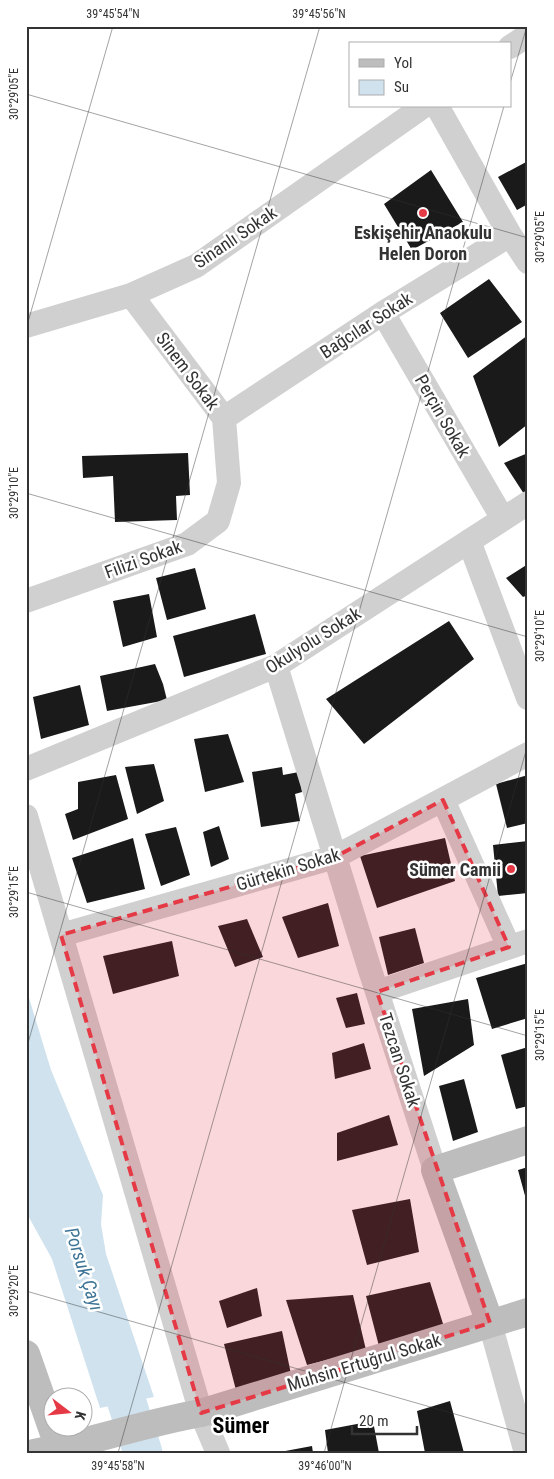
<svg xmlns="http://www.w3.org/2000/svg" width="554" height="1479" font-family="'Roboto Condensed',sans-serif">
<style>
.water{fill:#cfe2ee}
.lines{fill:none;stroke-linecap:round;stroke-linejoin:round}
.river{stroke:#cfe2ee;stroke-width:39}
.building{fill:#1a1a1a}
.street{stroke:#d0d0d0;stroke-width:24}
.secondary{stroke:#bdbdbd;stroke-width:28}
.marked{fill:#e63946;fill-opacity:0.2;stroke:#e63946;stroke-width:4;stroke-dasharray:10 6;stroke-linejoin:round}
.ticks{fill:none;stroke:#333;stroke-width:1;stroke-opacity:0.45}
.poi-dot{fill:#e63946;stroke:#fff;stroke-width:2}
.labels{text-anchor:middle;dominant-baseline:central;stroke-width:5;stroke-linejoin:round;paint-order:stroke}
.poi-label{font-size:18px;font-weight:bold;fill:#333;stroke:#fff}
.street-label{font-size:18px;fill:#333;stroke:#fff}
.water-label{font-size:19px;font-style:italic;fill:#3f7597;stroke:#fff}
.district-label{font-size:22px;font-weight:bold;fill:#000;stroke:#fff}
.neatline{fill:none;stroke:#333;stroke-width:2}
.ticks-label{font-size:12px;text-anchor:middle;fill:#333}
</style>
<rect width="100%" height="100%" fill="#fff"/>
<path class="water" d="M26 988 51 1070 103 1195 101 1224 106 1254 154 1397 100 1408 52 1259 26 1212Z"/>
<g class="lines">
<path class="river" d="M111 1353 143 1453"/>
</g>
<path class="building" d="M528 161V204L517 210 498 177Z
M431 170 463 222 412 250 384 204Z
M489 279 522 322 468 358 440 313Z
M528 335V424L499 447 473 376Z
M188 453 190 495 176 496 177 520 115 522 113 476 83 478 82 456Z
M528 453V491L524 494 504 463Z
M528 564V595L523 597 506 578Z
M195 568 206 609 167 620 156 578Z
M149 594 157 637 123 647 113 601Z
M255 614 266 654 184 677 173 636Z
M449 621 474 659 364 744 326 699Z
M155 664 163 684 167 700 107 711 100 676Z
M80 685 89 725 41 739 33 697Z
M228 734 244 782 205 792 194 739Z
M154 764 164 801 137 814 125 767Z
M282 767 283 775 299 772 302 792 295 794 300 821 261 827 252 772Z
M116 775 128 819 73 840 65 814 78 809V782Z
M528 775V823L507 828 496 784Z
M219 826 229 859 211 867 203 832Z
M176 827 190 875 161 886 145 834Z
M133 838 145 889 87 903 72 858Z
M445 838 455 881 377 908 360 856Z
M528 841V893L498 896 493 845Z
M328 903 339 946 298 958 282 917Z
M247 919 263 957 235 967 218 926Z
M415 928 424 963 388 975 379 937Z
M172 941 179 976 113 994 103 956Z
M528 963V1018L492 1029 476 978Z
M357 993 365 1024 346 1028 336 998Z
M468 999 474 1045 424 1076 412 1009Z
M364 1043 371 1069 335 1079 332 1053Z
M528 1047V1106L516 1109 501 1055Z
M464 1079 478 1132 453 1141 439 1086Z
M389 1115 398 1145 337 1161V1133Z
M528 1167V1203H527L518 1170Z
M410 1199 419 1252 367 1265 352 1210Z
M430 1282 444 1327 380 1350 366 1296Z
M257 1288 262 1316 227 1328 219 1301Z
M353 1295 366 1350 307 1365 286 1300Z
M282 1331 291 1374 237 1394 224 1344Z
M450 1401 464 1453H425L417 1411Z
M373 1421 379 1453H328L325 1430Z
M312 1446 313 1453H280V1452Z"/>
<g class="lines">
<path class="street" d="M510 47 528 35
M437 106 510 235 528 262
M383 313 503 519
M26 326 131 295 196 266 424 106
M224 418 383 313 510 235
M469 541 528 698
M26 601 187 544 218 521 229 483 224 418 131 295
M276 666 369 967 435 1170
M26 769 276 666 528 503
M443 800 509 947
M26 816 201 1413 218 1453
M61 935 335 857 528 754
M377 992 528 941
M490 1323 526 1453"/>
<path class="secondary" d="M490 1323 435 1170 528 1140
M26 1354 59 1448
M34 1453C91 1442 145 1423 201 1413L528 1312"/>
</g>
<path class="marked" d="M443 800 509 947 377 992 490 1323 201 1413 61 935 335 857Z"/>
<path class="ticks" d="M510 83 527 26M26 94 528 238M26 329 113 26M26 493 528 637M26 892 528 1036M26 1050 320 26M26 1291 528 1435M118 1453 504 106M324 1453 528 744"/>
<g class="poi-dot">
<circle cx="423" cy="213" r="5"/>
<circle cx="511" cy="869" r="5"/>
</g>
<g class="labels">
<g class="poi-label">
<text x="423" y="232">Eskişehir Anaokulu<tspan x="423" dy="21">Helen Doron</tspan></text>
<text x="501" y="869" text-anchor="end">Sümer Camii</text>
</g>
<g class="street-label">
<text transform="translate(235 237) rotate(-34)">Sinanlı Sokak</text>
<text transform="translate(366 325) rotate(-33)">Bağcılar Sokak</text>
<text transform="translate(188 371) rotate(53)">Sinem Sokak</text>
<text transform="translate(443 416) rotate(60)">Perçin Sokak</text>
<text transform="translate(143 559) rotate(-20)">Filizi Sokak</text>
<text transform="translate(313 640) rotate(-32)">Okulyolu Sokak</text>
<text transform="translate(288 869) rotate(-17)">Gürtekin Sokak</text>
<text transform="translate(400 1060) rotate(72)">Tezcan Sokak</text>
<text transform="translate(364 1362) rotate(-17)">Muhsin Ertuğrul Sokak</text>
</g>
<g class="water-label">
<text transform="translate(84 1269) rotate(72)">Porsuk Çayı</text>
</g>
<g class="district-label">
<text x="241" y="1425">Sümer</text>
</g>
</g>
<rect width="554" height="1479" fill="none" stroke="#ffffff" stroke-width="55"/>
<rect x="349" y="42" width="162" height="65" fill="#ffffff" stroke="#adadad"/>
<rect x="359" y="59" width="25" height="8" fill="#bdbdbd" stroke="#adadad"/>
<text x="394" y="68" font-size="15" fill="#333333">Yol</text>
<rect x="359" y="80" width="25" height="15" fill="#cfe2ee" stroke="#adadad"/>
<text x="394" y="92" font-size="15" fill="#333333">Su</text>
<g transform="translate(68 1412) rotate(106)"><circle r="24" fill="#ffffff" stroke="#adadad"/>
<path d="M0-4L9 19L0 12L-9 19Z" fill="#e63946"/>
<text y="-8" font-size="14" font-weight="bold" text-anchor="middle" fill="#333333">K</text>
</g>
<path d="M352 1426v8h65v-8" fill="none" stroke="#333333" stroke-width="2.5"/>
<text x="359" y="1426" font-size="15" fill="#333333" stroke="#ffffff" stroke-width="4" paint-order="stroke">20 m</text>
<rect x="28" y="28" width="498" height="1424" class="neatline"/>
<g class="ticks-label">
<text x="113" y="18">39°45'54"N</text>
<text x="319" y="18">39°45'56"N</text>
<text transform="translate(14 94) rotate(-90)" y="4">30°29'05"E</text>
<text transform="translate(540 237) rotate(-90)" y="4">30°29'05"E</text>
<text transform="translate(14 493) rotate(-90)" y="4">30°29'10"E</text>
<text transform="translate(540 636) rotate(-90)" y="4">30°29'10"E</text>
<text transform="translate(14 892) rotate(-90)" y="4">30°29'15"E</text>
<text transform="translate(540 1035) rotate(-90)" y="4">30°29'15"E</text>
<text transform="translate(14 1291) rotate(-90)" y="4">30°29'20"E</text>
<text x="118" y="1470">39°45'58"N</text>
<text x="325" y="1470">39°46'00"N</text>
</g>
</svg>
